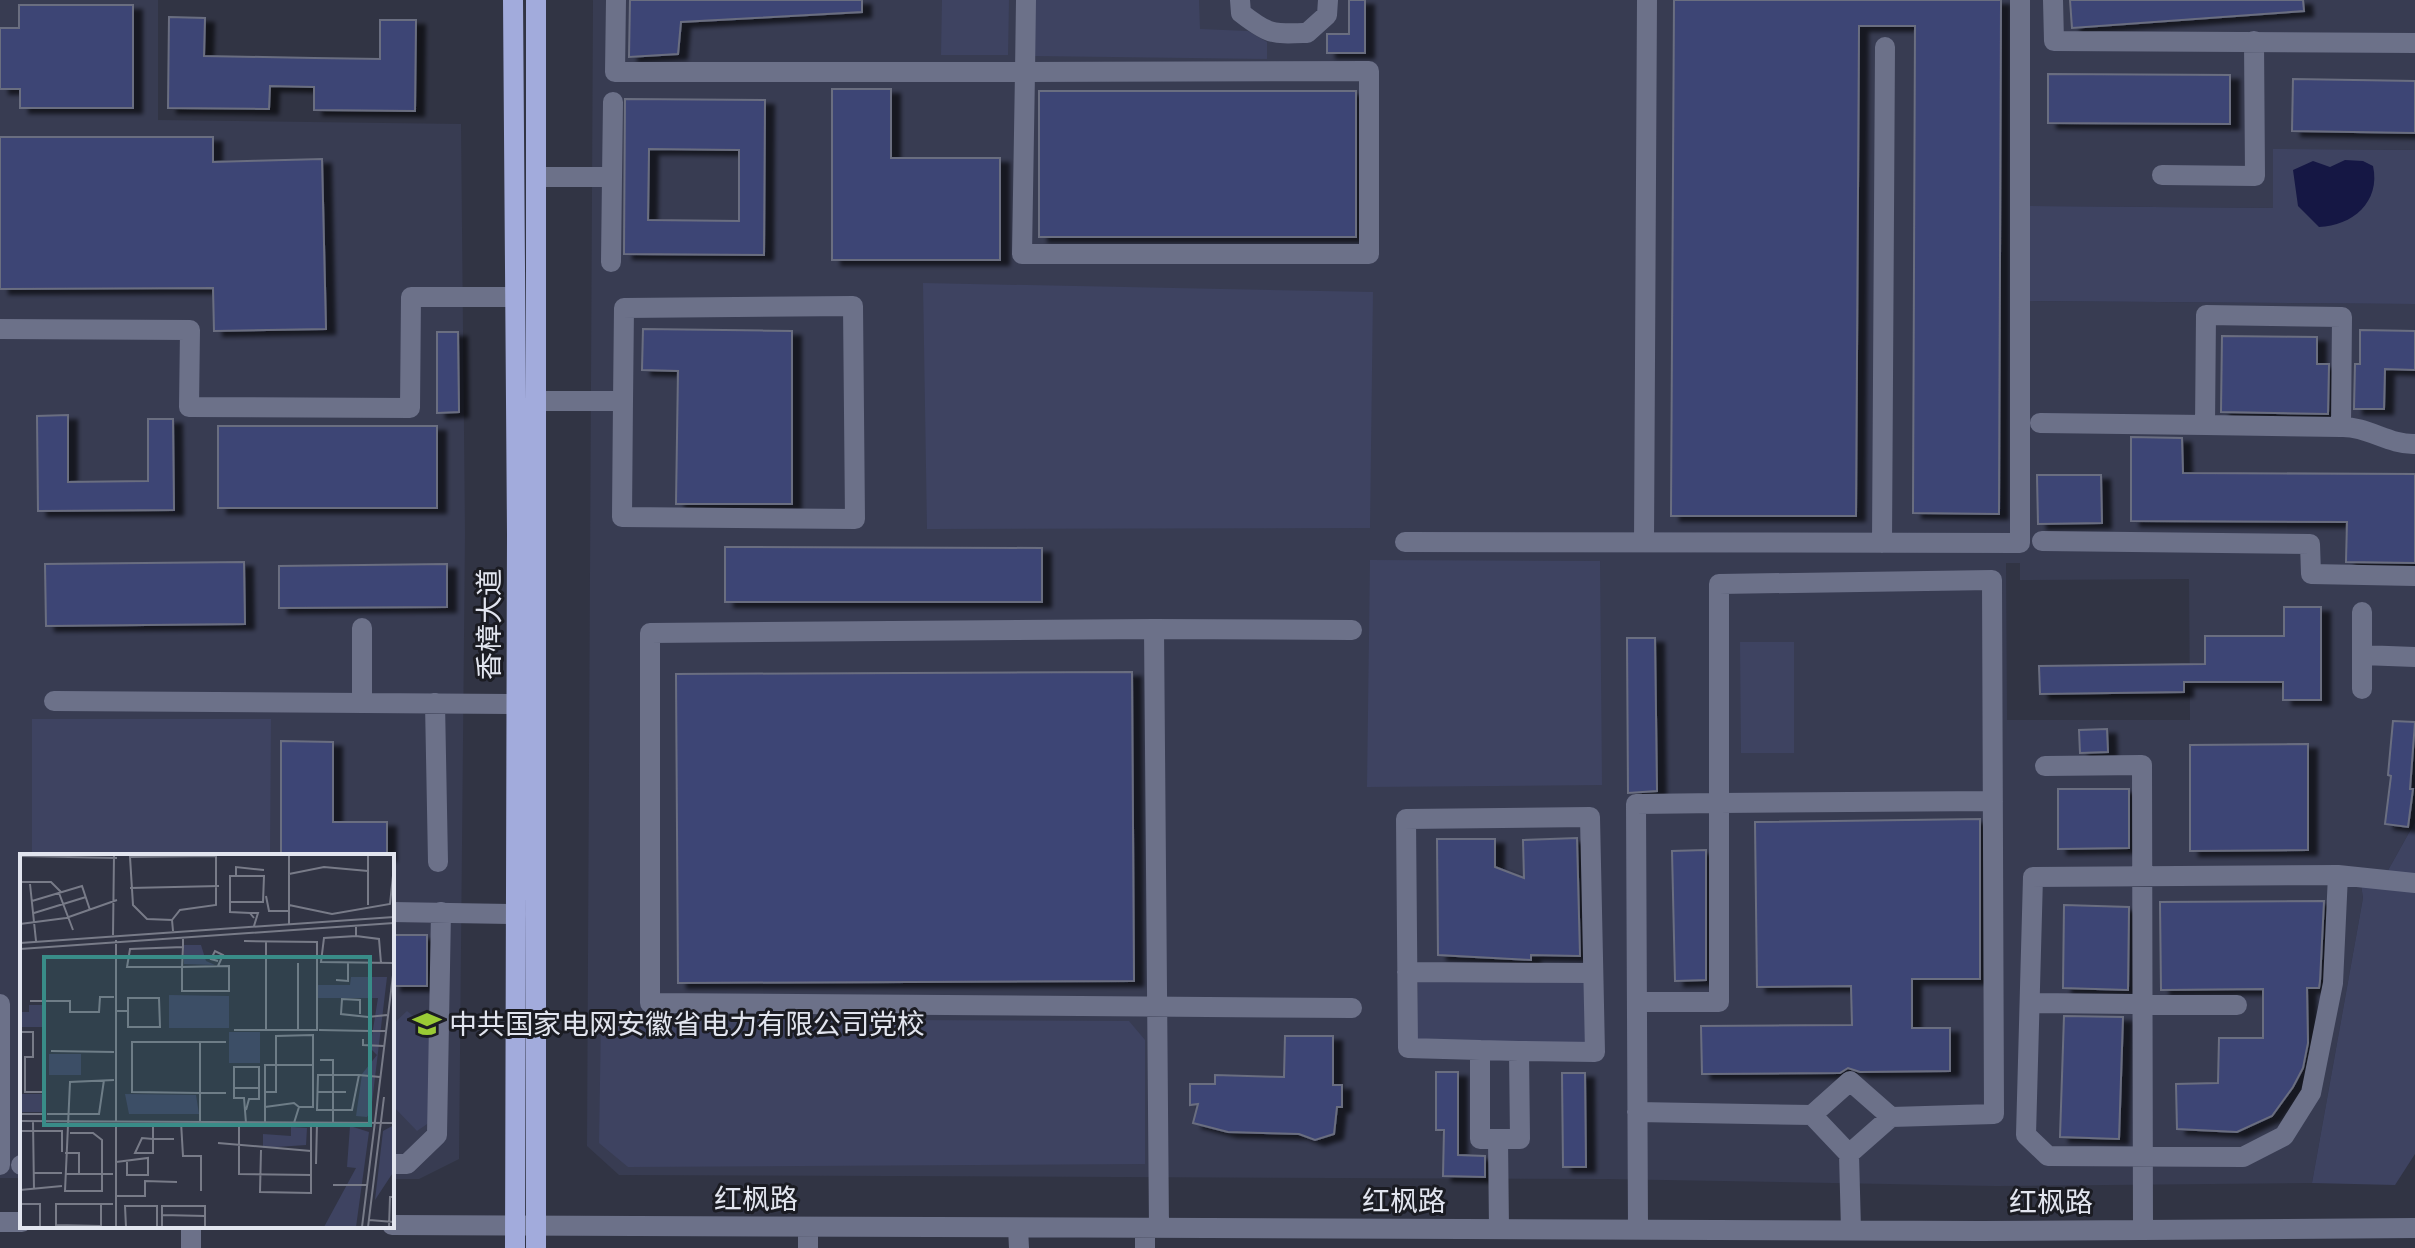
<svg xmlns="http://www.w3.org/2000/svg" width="2415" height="1248" font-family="'Fira Sans','Noto Sans SC',sans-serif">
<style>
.built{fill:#383c52;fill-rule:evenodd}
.green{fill:#3e4361}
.water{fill:#151744}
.building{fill:#3d4475;stroke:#6a6e80;stroke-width:2;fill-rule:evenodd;filter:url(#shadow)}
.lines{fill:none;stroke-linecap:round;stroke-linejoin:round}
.minor{stroke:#6c7189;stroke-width:20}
.major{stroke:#a2abdc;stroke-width:20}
.labels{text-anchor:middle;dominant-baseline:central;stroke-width:6;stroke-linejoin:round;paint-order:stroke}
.street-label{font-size:28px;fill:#e2e5ef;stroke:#1b1c23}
.poi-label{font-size:28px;fill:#e2e5ef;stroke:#1b1c23;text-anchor:start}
.inset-road{fill:none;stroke:#787b88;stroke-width:2}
.view{fill:#398c88;fill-opacity:0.15;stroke:#398c88;stroke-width:4}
.inset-edge{fill:none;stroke:#e2e5ef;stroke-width:4}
</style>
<defs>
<filter id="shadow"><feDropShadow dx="9" dy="5" stdDeviation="2" flood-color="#0009"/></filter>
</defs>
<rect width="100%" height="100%" fill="#313444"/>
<path class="built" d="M0 0H158V120L461 124 465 534 459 1159 419 1179H392V856H22V1178H0Z
M593 0H2415V150L2274 149V208L2020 206V301L2415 304V822L2386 874 2359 871 2363 898 2312 1183 1996 1186 1606 1179 619 1175 587 1146ZM2006 563H2020V580L2189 579 2190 720H2007Z"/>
<path class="green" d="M942 0H1009L1008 55H941Z
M1035 0H1199L1200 29 1248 31 1267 42V59L1034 56Z
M2273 149 2415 150V304L2020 301V206L2273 208Z
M923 283 1373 292 1370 528 927 529Z
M1370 560 1600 561 1602 785 1367 787Z
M1740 642H1794V753H1741Z
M32 719H271L270 856H32Z
M2415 822V1154L2395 1185 2312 1183 2363 898 2359 871 2386 874Z
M1418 979 1588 980 1590 1046 1417 1042Z
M407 1011 432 1031 430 1122 417 1131 392 1105V1025Z
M601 1019 1129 1021 1145 1040V1164L628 1167 599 1143Z"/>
<path class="water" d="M2345 160 2363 161 2373 166C2381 202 2352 226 2319 227L2298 206 2293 170 2313 161 2330 167Z"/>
<path class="building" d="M630 0H862V12L681 22 678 54 629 57Z
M1349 0H1365V53H1327V34H1349Z
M1674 0H2001L1999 514 1913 513 1915 26H1859L1856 516H1671Z
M2070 0H2303L2304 11 2072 28Z
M19 5H133V108H20V89H0V28H19Z
M169 17 205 18 204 56 314 58 380 59V20H416L415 111 314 110V87L270 86 269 109 168 108Z
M2048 74 2230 75V124L2048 123Z
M2293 79 2415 81V133L2292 131Z
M832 89H891V158H1000V260H832Z
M1039 91H1356V237H1039Z
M625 99 765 100 764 255 624 254ZM649 149 739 150V221L648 220Z
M0 137H213V162L322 159 326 329 214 331 213 288 0 289Z
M643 329 792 331V504H676L678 371 642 370Z
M2360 330 2415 331V370L2385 369 2384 409H2354L2355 364H2360Z
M437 332H458L459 412 437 413Z
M2222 336 2317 337V364H2329L2328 414 2221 412Z
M68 415V482L148 481V419H173L174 510 38 511 37 416Z
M218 426H437V508H218Z
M2131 437 2182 438 2183 473 2415 474V563L2346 562 2347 522 2131 521Z
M2037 475H2101L2102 523 2038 524Z
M725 547 1042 548V602H725Z
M244 562 245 624 46 626 45 564Z
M447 564V607L279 608V566Z
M2284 607H2321V700H2283V682H2184V692L2040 694 2039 666 2205 664V636H2284Z
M1627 638H1655L1657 791 1628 793Z
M1132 672 1134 981 678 983 676 674Z
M2393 721 2415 722 2410 789H2413L2408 827 2385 824 2391 776 2388 775Z
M2107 729 2108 752 2080 753 2079 730Z
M281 741 333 742V822H387V856H281Z
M2308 744V850L2190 851V745Z
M2058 789H2129V848L2058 849Z
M1980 819V979H1912V1028H1950V1071L1860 1072 1848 1068 1840 1073 1702 1074 1701 1026 1852 1025 1851 986 1757 987 1755 822Z
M1577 838 1580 956 1531 955V960L1438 955 1437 839H1495V867L1524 878 1523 840Z
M1706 850V980L1675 981 1672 851Z
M2324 901 2320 981 2319 988H2307L2308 1043 2303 1068 2293 1087 2272 1116 2237 1132 2177 1129 2176 1084 2218 1083 2219 1038H2263V989L2161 990 2160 902Z
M2064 905 2129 907 2128 990 2063 988Z
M392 935H427V986H392Z
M2064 1016 2123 1017 2119 1139 2060 1137Z
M1285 1036H1333V1085H1342V1107H1337L1334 1134 1315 1140 1299 1134 1228 1132 1193 1123 1198 1104 1190 1105V1084H1215V1075L1284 1077Z
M1436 1072H1458V1155L1485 1156V1177L1443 1176 1444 1130H1436Z
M1562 1073H1585L1586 1167H1563Z"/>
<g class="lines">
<path class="minor" d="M616 0 615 72H1025L1026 0
M1240 0 1241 13C1269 35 1272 34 1307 33L1327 15 1328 0
M2053 0 2054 41 2415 43
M1369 71V254H1022L1025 72Z
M2162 175 2255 176 2254 41
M536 177H612L613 102
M611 262 612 177
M0 329 190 330 189 407 410 408 411 297H515
M536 401H623L622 517 855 519 853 306 624 308 623 401
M2040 423 2205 425
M2341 427 2342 317 2206 315 2205 425 2341 427C2367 426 2389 445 2415 444
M2042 541 2310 544 2311 574 2415 576
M1405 542 2020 543V0
M1644 542 1647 0
M1882 543 1885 47
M2362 612V655L2415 657
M362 628V703
M1154 629 1352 630
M2362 655V689
M54 701 516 704
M435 703 438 862
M2045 766 2142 765 2143 1230
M2338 875 2333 983 2311 1093 2284 1136 2243 1157 2048 1156 2026 1135 2033 877 2338 875 2415 883
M392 912 516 914
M1407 972 1593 973
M1637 1002H1719V803L1993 801
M2030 1003 2237 1005
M0 1004V1165
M1480 1050 1519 1051
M1637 1112 1812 1115 1850 1081 1891 1117
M1812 1115 1849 1154
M1498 1139H1520L1519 1051 1595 1052 1590 817 1406 819 1408 1048 1480 1050V1139H1498L1499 1229
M392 1164H407L437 1135 441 912
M21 1165H22
M0 1222H22
M392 1225 1981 1231 2415 1228
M1018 1228 1019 1248
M1145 1228V1248
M1159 1228 1154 629 650 633V1003L1352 1008
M1638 1229 1636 804 1719 803V584L1992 580 1994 1114 1891 1117 1849 1154 1851 1230
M191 1248V1226
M808 1248V1227"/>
<path class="major" d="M513 0 517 534 515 1248
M536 1248V0"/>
</g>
<defs>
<symbol id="university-bare" viewBox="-9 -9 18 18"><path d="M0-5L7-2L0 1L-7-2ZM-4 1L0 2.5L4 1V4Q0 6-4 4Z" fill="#9acb35" stroke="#1b1c23" stroke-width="2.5" paint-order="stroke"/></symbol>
</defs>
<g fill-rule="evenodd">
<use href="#university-bare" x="407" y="1004" width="40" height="40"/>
</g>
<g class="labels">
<g class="street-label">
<text transform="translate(489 624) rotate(-90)">香樟大道</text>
<text x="756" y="1199">红枫路</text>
<text x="1404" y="1201">红枫路</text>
<text x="2051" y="1202">红枫路</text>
</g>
<g class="poi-label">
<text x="449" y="1024">中共国家电网安徽省电力有限公司党校</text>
</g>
</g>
<g transform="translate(20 854)">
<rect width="374" height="374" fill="#313444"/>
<path d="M164 91H181L186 107 195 111 164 110ZM331 123H367L351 257 347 263 336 262 342 220 357 201 350 194 358 144H297V131H330ZM149 141 209 142V174H149ZM9 151H23V173H0V158H9ZM209 178H240V209H209ZM29 200H61V221H29ZM0 240H23V258H0ZM105 240 176 241 179 260H109ZM374 271V317L355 346 363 277ZM330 272 349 278 336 373H304L336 314 327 313ZM271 273 287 274 286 291 243 294V280L271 282Z" fill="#3e4361"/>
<path class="inset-road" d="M269 1V70M348 1V51M0 2 97 4M269 20 304 13 348 17M216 22V13L244 16M0 28H31L41 38M10 30 16 87M110 34 199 32M39 39 53 76M246 42 249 57H269M12 47 62 32 70 56M210 48H243L244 22H210V58L230 59M269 51 312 60 370 50 374 12M14 59 66 43M234 64 230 59H238L234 72M152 66 160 56 196 51V2L110 3 113 51 127 65 152 66 153 77M0 70 46 64 97 46M336 72V82L304 84 301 108 374 109M93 81 94 1M336 82 359 85 361 109M0 89 374 63M163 93 110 95 107 113H162L163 93V84M0 95 374 69M198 107 191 105 195 97 203 101 198 112M209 112V137H162V113ZM316 126 328 127V108M10 147H50V158H79L80 143H94M96 157H108V173H140L139 144H108V157M340 160V146L322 145 321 160 348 163 367 161M351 167V177H367M214 176H297V88L224 87M246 176V87M278 176V109M299 176 351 177M0 178H13V203H5V238H24V260H0M343 185V191L364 192M180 188H206M31 197 94 198M300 206H313V269M339 221 332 256H297L298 221H339L360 223M214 234H239M245 238H256V211H293M298 238H326M245 253 274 249 279 253M226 256 229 245H239V213H214V244H224L226 269M27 260H79L84 226M0 267 374 269M13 268 14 336M133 268V299H115L122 284 133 285H154M161 268 163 302H181V337M180 268V188H112V238L180 239H206M219 269V320L291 321V269M245 269V211H256V182L293 181V253H279L274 269M0 277H42V298M198 289 291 297M241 296 240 338 291 339V321M45 299H59V320M96 308 128 304V321H107V308M296 310 297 269M14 319H42M45 320H82V286L73 279H50M93 320H82V337H45L50 228 94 226M313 331H347M0 336 42 332M96 342H125V327L157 328M0 350H20V373M81 350V372L36 371V350H93M142 361 185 362M349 366 374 368M96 373V86M106 373 105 352H137V373M142 373V352H185V373M342 373 374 113M348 373 364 243M369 373 370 343H374"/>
<path class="view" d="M24 103H350V271H24Z"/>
<rect width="374" height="374" class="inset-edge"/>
</g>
</svg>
